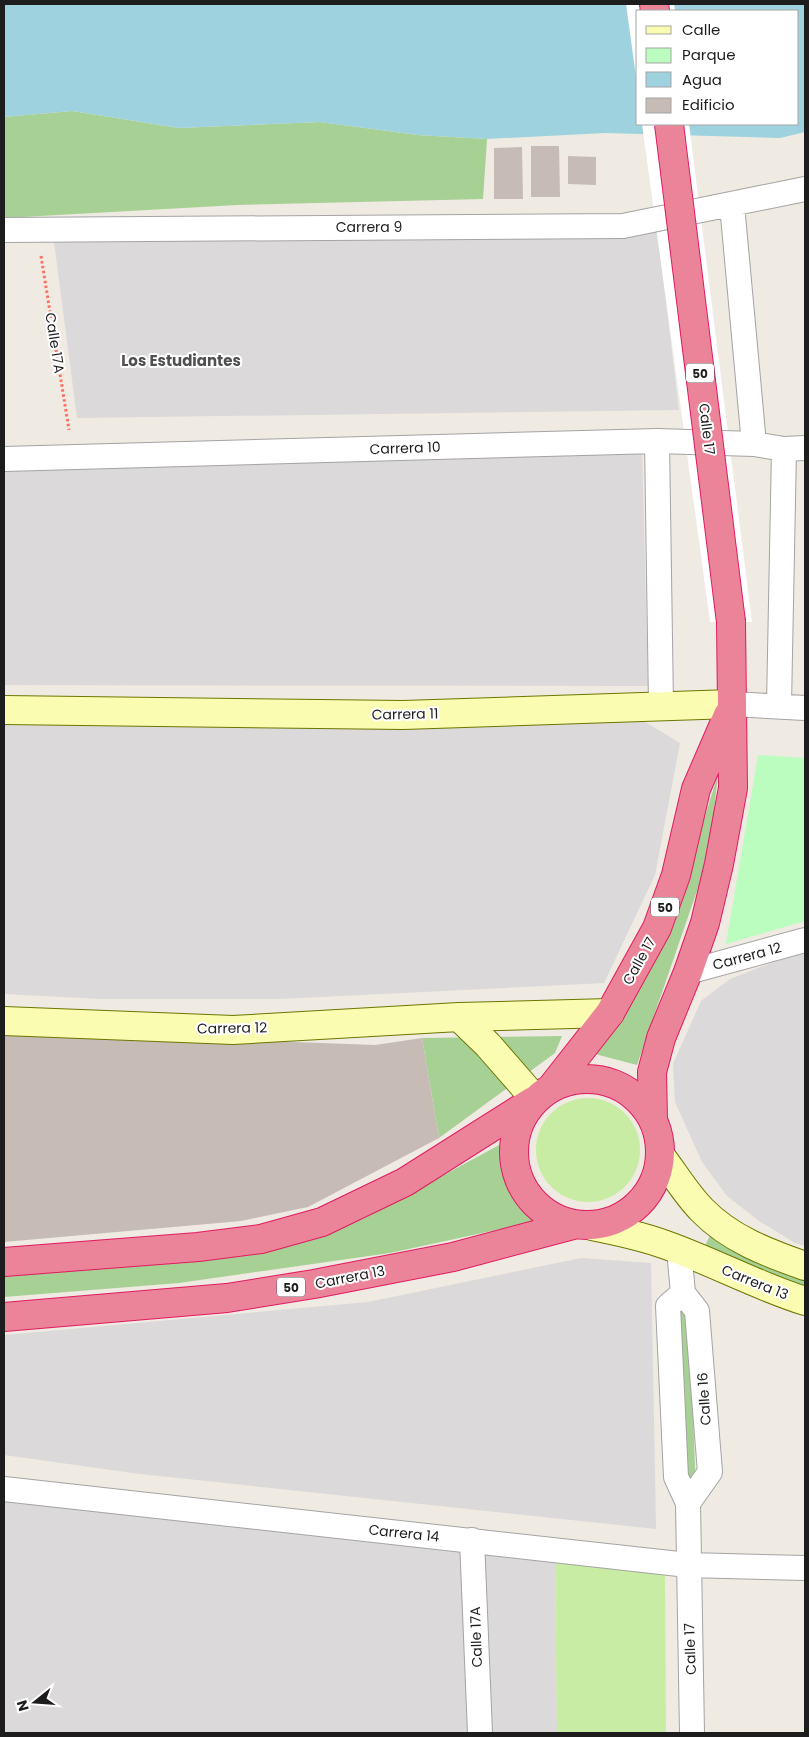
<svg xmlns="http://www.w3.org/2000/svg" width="809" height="1737" font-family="Poppins,sans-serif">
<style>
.residential{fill:#dbd9d9}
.grass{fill:#c9eca4}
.forest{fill:#a7d094}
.park{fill:#bbfcbf}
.water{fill:#9fd2df;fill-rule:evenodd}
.pier{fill:#fff}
.building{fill:#c6bcb5}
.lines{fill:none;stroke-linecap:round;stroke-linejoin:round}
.street-casing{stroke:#a4a4a4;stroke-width:26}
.secondary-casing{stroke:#6c7700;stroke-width:30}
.highway-casing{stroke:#e11a61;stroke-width:30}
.path{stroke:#ff7062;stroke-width:3;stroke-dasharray:2.5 2.5;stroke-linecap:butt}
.street{stroke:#fff;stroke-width:24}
.secondary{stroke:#fafdb1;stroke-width:28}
.highway{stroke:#eb8499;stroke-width:28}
.highway-bridge-casing{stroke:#e11a61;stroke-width:30;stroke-linecap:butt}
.highway-bridge{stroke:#eb8499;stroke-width:28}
.labels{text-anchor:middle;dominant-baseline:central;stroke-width:4;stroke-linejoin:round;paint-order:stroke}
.shield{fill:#fff;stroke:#616161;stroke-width:1}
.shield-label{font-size:12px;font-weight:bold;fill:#1d1d1d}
.street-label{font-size:14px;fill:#1d1d1d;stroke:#fff}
.neighbourhood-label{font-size:15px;font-weight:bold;fill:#505050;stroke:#fff}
</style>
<rect width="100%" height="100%" fill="#efeae2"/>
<path class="residential" d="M657 228 679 410 77 418 54 242Z
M642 446 648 686 4 685V462Z
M4 717H637L680 743 655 875 604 983 279 999H102L4 994Z
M805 953V1246L795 1243 759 1221 727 1196 702 1162 675 1102 673 1064 701 1001 730 979 774 962Z
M581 1258 651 1263 656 1529 140 1474 4 1455V1335L368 1302Z
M4 1497 555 1561 557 1733H4Z"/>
<path class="grass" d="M536 1150a52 52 0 1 1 104 0a52 52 0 1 1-104 0Z
M555 1561 665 1575 666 1733H557Z"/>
<path class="forest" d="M72 111 179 128 320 122 418 135 487 139 483 199 237 205 4 218V117Z
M718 774 709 856 637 1065 595 1054 680 898Z
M562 1036 555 1053 439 1138 422 1038Z
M501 1144C507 1183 511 1191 537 1221L390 1253 179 1283 4 1297V1274L255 1249 363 1219Z
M712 1231 805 1274V1287L705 1246Z
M677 1264 687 1266 698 1541 683 1540Z"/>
<path class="park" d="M758 755 805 758V921L726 944Z"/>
<path class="water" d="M4 4H805V132L780 138 605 133 487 139 418 135 320 122 179 128 72 111 4 117ZM638 11H798V124H638Z"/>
<path class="pier" d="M626 4H674L675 11H638V91Z
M642 124H689L752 622H710Z"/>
<path class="building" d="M531 146H559L560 197H531Z
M522 147 523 199H494V148Z
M568 156 596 157V185L568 184Z
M4 1031 375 1045 422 1038 439 1138 308 1207 241 1221 4 1242Z"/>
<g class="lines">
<defs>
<path id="street" d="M732 205 754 444
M4 230 623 226 805 189
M657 441 661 705
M4 459 657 441 754 444 784 449 805 448
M732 704 805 708
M779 705 784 449
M688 972 805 940
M679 1250 683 1293 697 1311 710 1472 688 1503
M683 1293 668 1306 676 1477 688 1503 692 1733
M4 1489 688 1565 805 1568
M472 1540 480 1733"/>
<path id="secondary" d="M4 710 403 715 732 704
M459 1017 488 1045 535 1099
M4 1021 233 1030 459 1017 610 1013
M660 1155C674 1173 686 1194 702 1210 730 1239 768 1253 805 1266
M592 1226C617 1231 642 1236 666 1245 714 1262 757 1286 805 1301"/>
<path id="highway" d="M654 4 655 11
M514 1152a73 73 0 1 1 146 0a73 73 0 1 1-146 0Z
M552 1087 610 1013 657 928 676 875 696 789 728 715
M653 1120 652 1072 661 1038 688 972 705 923 719 864 733 788 731 622
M4 1262 198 1247 261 1239 322 1222 405 1182 533 1101
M4 1317 227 1298 314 1284 453 1257 573 1225"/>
</defs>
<use href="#street" class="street-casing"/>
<use href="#secondary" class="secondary-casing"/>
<use href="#highway" class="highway-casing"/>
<path class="path" d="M41 256 69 430"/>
<use href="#street" class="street"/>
<use href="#secondary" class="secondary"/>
<use href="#highway" class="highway"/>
<defs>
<path id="highway-bridge" d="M669 124 731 622"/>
</defs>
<use href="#highway-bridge" class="highway-bridge-casing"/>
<use href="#highway-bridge" class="highway-bridge"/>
</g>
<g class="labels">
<g class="shield">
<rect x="686" y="363.5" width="28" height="19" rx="4"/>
<rect x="651" y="897.5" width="28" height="19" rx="4"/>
<rect x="277" y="1277.5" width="28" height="19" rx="4"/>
</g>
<g class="shield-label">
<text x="700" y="373">50</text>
<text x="665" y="907">50</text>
<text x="291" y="1287">50</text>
</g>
<g class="street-label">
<text x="369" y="227">Carrera 9</text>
<text transform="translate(55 343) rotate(81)">Calle 17A</text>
<text transform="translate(707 429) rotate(83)">Calle 17</text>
<text transform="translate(405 448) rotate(-2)">Carrera 10</text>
<text transform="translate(405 714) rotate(-1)">Carrera 11</text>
<text transform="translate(747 956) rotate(-15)">Carrera 12</text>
<text transform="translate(639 961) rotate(-61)">Calle 17</text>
<text transform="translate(232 1028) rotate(-1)">Carrera 12</text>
<text transform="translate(350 1277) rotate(-11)">Carrera 13</text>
<text transform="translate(755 1282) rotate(22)">Carrera 13</text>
<text transform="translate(704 1399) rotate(-94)">Calle 16</text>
<text transform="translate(404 1533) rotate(6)">Carrera 14</text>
<text transform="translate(476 1637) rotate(-92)">Calle 17A</text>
<text transform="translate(690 1649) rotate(-92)">Calle 17</text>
</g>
<g class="neighbourhood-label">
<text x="181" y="360">Los Estudiantes</text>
</g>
</g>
<rect width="809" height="1737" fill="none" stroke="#1d1d1d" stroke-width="10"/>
<rect x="636" y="10" width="162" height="115" fill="#ffffff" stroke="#a5a5a5"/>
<rect x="646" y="26" width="25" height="8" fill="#fafdb1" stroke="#a5a5a5"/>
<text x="682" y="35" font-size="15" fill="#1d1d1d">Calle</text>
<rect x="646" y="48" width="25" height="15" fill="#bbfcbf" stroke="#a5a5a5"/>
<text x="682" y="60" font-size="15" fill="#1d1d1d">Parque</text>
<rect x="646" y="72" width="25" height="15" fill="#9fd2df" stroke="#a5a5a5"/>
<text x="682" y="85" font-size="15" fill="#1d1d1d">Agua</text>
<rect x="646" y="98" width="25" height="15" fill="#c6bcb5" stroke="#a5a5a5"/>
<text x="682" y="110" font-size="15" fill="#1d1d1d">Edificio</text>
<g transform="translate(35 1702) rotate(253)" stroke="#ffffff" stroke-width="4" paint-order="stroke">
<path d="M0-4L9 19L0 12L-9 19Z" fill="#1d1d1d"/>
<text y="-8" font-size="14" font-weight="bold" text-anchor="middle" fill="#1d1d1d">N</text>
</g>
</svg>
